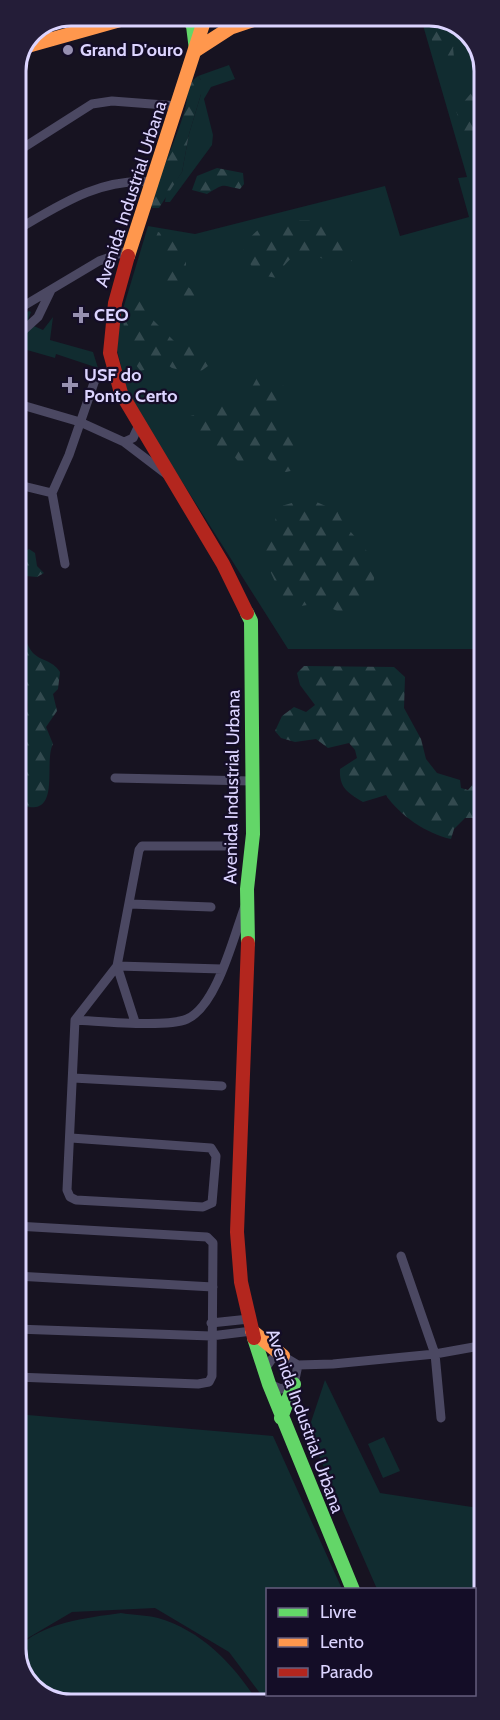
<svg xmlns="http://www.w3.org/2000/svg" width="500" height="1720" font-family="Cabin,sans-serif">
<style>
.grass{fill:#112c30}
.forest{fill:url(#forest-firs)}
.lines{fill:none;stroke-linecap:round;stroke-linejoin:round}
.street{stroke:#4b4862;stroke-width:9}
.fast{stroke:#63d668;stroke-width:14}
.slow{stroke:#ff974d;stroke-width:14}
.jam{stroke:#b3261e;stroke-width:14}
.poi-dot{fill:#9790b1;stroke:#140d27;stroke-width:2}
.labels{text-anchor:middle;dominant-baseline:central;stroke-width:4.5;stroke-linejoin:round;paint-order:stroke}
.poi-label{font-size:18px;font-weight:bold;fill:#dcd4ff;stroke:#140d27;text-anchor:start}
.street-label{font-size:18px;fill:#dcd4ff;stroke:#140d27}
.rim{fill:none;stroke:#dcd4ff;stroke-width:3}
</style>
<defs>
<pattern id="forest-firs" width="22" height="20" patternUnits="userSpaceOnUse" patternTransform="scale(1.5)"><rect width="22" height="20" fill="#112c30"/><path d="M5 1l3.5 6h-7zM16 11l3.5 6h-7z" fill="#334a4f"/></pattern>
</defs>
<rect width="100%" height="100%" fill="#171321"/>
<path class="grass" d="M420 15H436L466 29 484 59V649H288L129 398 117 350 120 319 148 226 195 234 385 186 400 236 469 217 458 178 467 177Z
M229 65 235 79 211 87 204 99 213 135 212 145 170 202H165L166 194 182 172 189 134 201 94V80L198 76Z
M29 311 31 312 27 323 43 330 53 317 50 340 93 352 98 368 56 354 55 358 27 350 15 389V319Z
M325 1380 380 1493 485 1509V1627L475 1631 474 1590 377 1589 308 1431Z
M16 1414 273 1436 342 1589 268 1590V1694H388L390 1698 385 1704H268L229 1652 155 1608 72 1612 16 1645Z
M384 1437 400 1471 383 1478 368 1444Z
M121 1613C133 1615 147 1615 158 1618 203 1631 235 1666 259 1704L64 1705 34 1691 16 1661V1649C43 1622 86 1618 121 1613Z"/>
<path class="forest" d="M433 15 466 29 483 58 457 44 453 48 454 57 447 65C432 57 428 31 433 15Z
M198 76 201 80V94L189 134 182 172 159 208H152L150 199C162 170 175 142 184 113 189 99 185 85 198 76Z
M484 78V169L476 165 456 111Z
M217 168 243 173 244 184 240 189C219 185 226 183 207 194L192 190 197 176Z
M320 220 337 227 339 237 352 251V261C340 264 316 258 305 252 290 256 284 264 277 278 253 275 252 269 243 248 262 215 286 222 320 220Z
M158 232 180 238 189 244 191 251 186 258V266L189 267 188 287 199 295 200 301 195 305 174 300 153 277 158 271 164 275 169 265V254L161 251 154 242Z
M142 288 148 315 175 342 195 345 208 366 197 374 172 368 165 363 141 371C126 356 116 316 131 298 134 294 139 291 142 288Z
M258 376 267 379 269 387 282 381 284 389 278 397 285 430 301 453 294 460 295 470 286 472 277 470C271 460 261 450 249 450L247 458 240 464 234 456V446L212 448 204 438 196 437 184 426 185 418 193 415 205 417 211 409 222 406 252 410 255 400 251 389Z
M302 500H312L337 511C350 542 387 552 370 593 366 605 360 612 349 617L321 603 287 608 266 562 261 543 273 532 278 507Z
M29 549 35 553 37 566 44 573 37 577 15 575V560H19L22 553Z
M15 630C26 635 26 645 33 653 42 662 51 659 60 672L58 689 53 694 57 711 46 727 53 744C45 759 56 799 39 806 33 809 23 806 16 806V718L20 725C31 715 28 699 24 686L16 683Z
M304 666 394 667 405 677 404 708 421 739 426 759 437 773 460 780 461 788 468 790 475 782H484V807L475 818H465L454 829 451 839C427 834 399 815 386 795L363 802C348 793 339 788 340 769L357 758 355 750 349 743 328 748 316 739 295 742 281 738 275 731 282 716 294 707 306 712 315 705 300 685 297 673Z"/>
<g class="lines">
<path class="street" d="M15 153 92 104 112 101 178 106
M15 231C58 206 100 177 152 182
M15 311 99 261 130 250
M15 338 38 317 51 290
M15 403 80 422 124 442 166 474
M124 442 133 438 139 425
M15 484 52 493
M65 564 52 493 69 455 97 374 113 370
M115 778 252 781
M225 846H142L139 850 117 966 75 1020C100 1021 166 1028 187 1019 217 1006 234 935 245 906
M130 904 211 907
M135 1022 117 966 222 969
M73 1078 222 1086
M71 1138 211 1148 216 1156 212 1203 203 1207 76 1200 70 1197 67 1190 75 1020
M16 1226 207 1237 213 1243 212 1376 209 1382 198 1384 16 1377
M401 1256 435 1354 441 1418
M16 1276 213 1287
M211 1323 249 1319
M16 1329 211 1336 252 1331
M265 1369 272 1359 283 1356 298 1365 333 1364 435 1354 485 1345
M269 1384 281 1389 294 1384 298 1365
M474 1648 485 1643"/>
<path class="fast" d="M186 15 193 26 196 50
M247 613 251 621 253 834 247 889 248 943
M254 1338 269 1384 353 1590
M281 1418 294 1384"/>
<path class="slow" d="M24 47 138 15
M196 50 230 28 268 15
M128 256 206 15
M252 1331 283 1356
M399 1694 403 1704"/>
<path class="jam" d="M128 256 115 303 110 353 121 393 223 564 247 613
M248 943 237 1232 241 1282 254 1338"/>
</g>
<g class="poi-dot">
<circle cx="68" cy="50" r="6"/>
<path d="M78 306h6v6h6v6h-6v6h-6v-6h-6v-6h6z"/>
<path d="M67 376h6v6h6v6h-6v6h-6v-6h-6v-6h6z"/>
</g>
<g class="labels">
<g class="poi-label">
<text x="80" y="50">Grand D'ouro</text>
<text x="94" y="315">CEO</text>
<text x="84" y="375">USF do<tspan x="84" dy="21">Ponto Certo</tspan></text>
</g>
<g class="street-label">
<text transform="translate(131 194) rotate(-72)">Avenida Industrial Urbana</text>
<text transform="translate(232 787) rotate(-89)">Avenida Industrial Urbana</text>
<text transform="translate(305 1421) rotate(70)">Avenida Industrial Urbana</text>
</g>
</g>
<path d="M0 0H500V1720H0ZM71 26H429A45 45 0 0 1 474 71V1649A45 45 0 0 1 429 1694H71A45 45 0 0 1 26 1649V71A45 45 0 0 1 71 26Z" fill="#241d38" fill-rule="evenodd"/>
<path class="rim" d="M71 26H429A45 45 0 0 1 474 71V1649A45 45 0 0 1 429 1694H71A45 45 0 0 1 26 1649V71A45 45 0 0 1 71 26Z"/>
<rect x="266" y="1588" width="210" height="108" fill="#140d27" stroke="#645d7d" stroke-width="1.5"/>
<rect x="278" y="1608" width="30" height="9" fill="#63d668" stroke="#645d7d" stroke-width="1.5"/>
<text x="320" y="1618" font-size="18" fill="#dcd4ff">Livre</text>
<rect x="278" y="1638" width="30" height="9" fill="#ff974d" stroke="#645d7d" stroke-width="1.5"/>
<text x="320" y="1648" font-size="18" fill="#dcd4ff">Lento</text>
<rect x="278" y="1668" width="30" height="9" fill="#b3261e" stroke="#645d7d" stroke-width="1.5"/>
<text x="320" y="1678" font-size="18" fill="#dcd4ff">Parado</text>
</svg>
